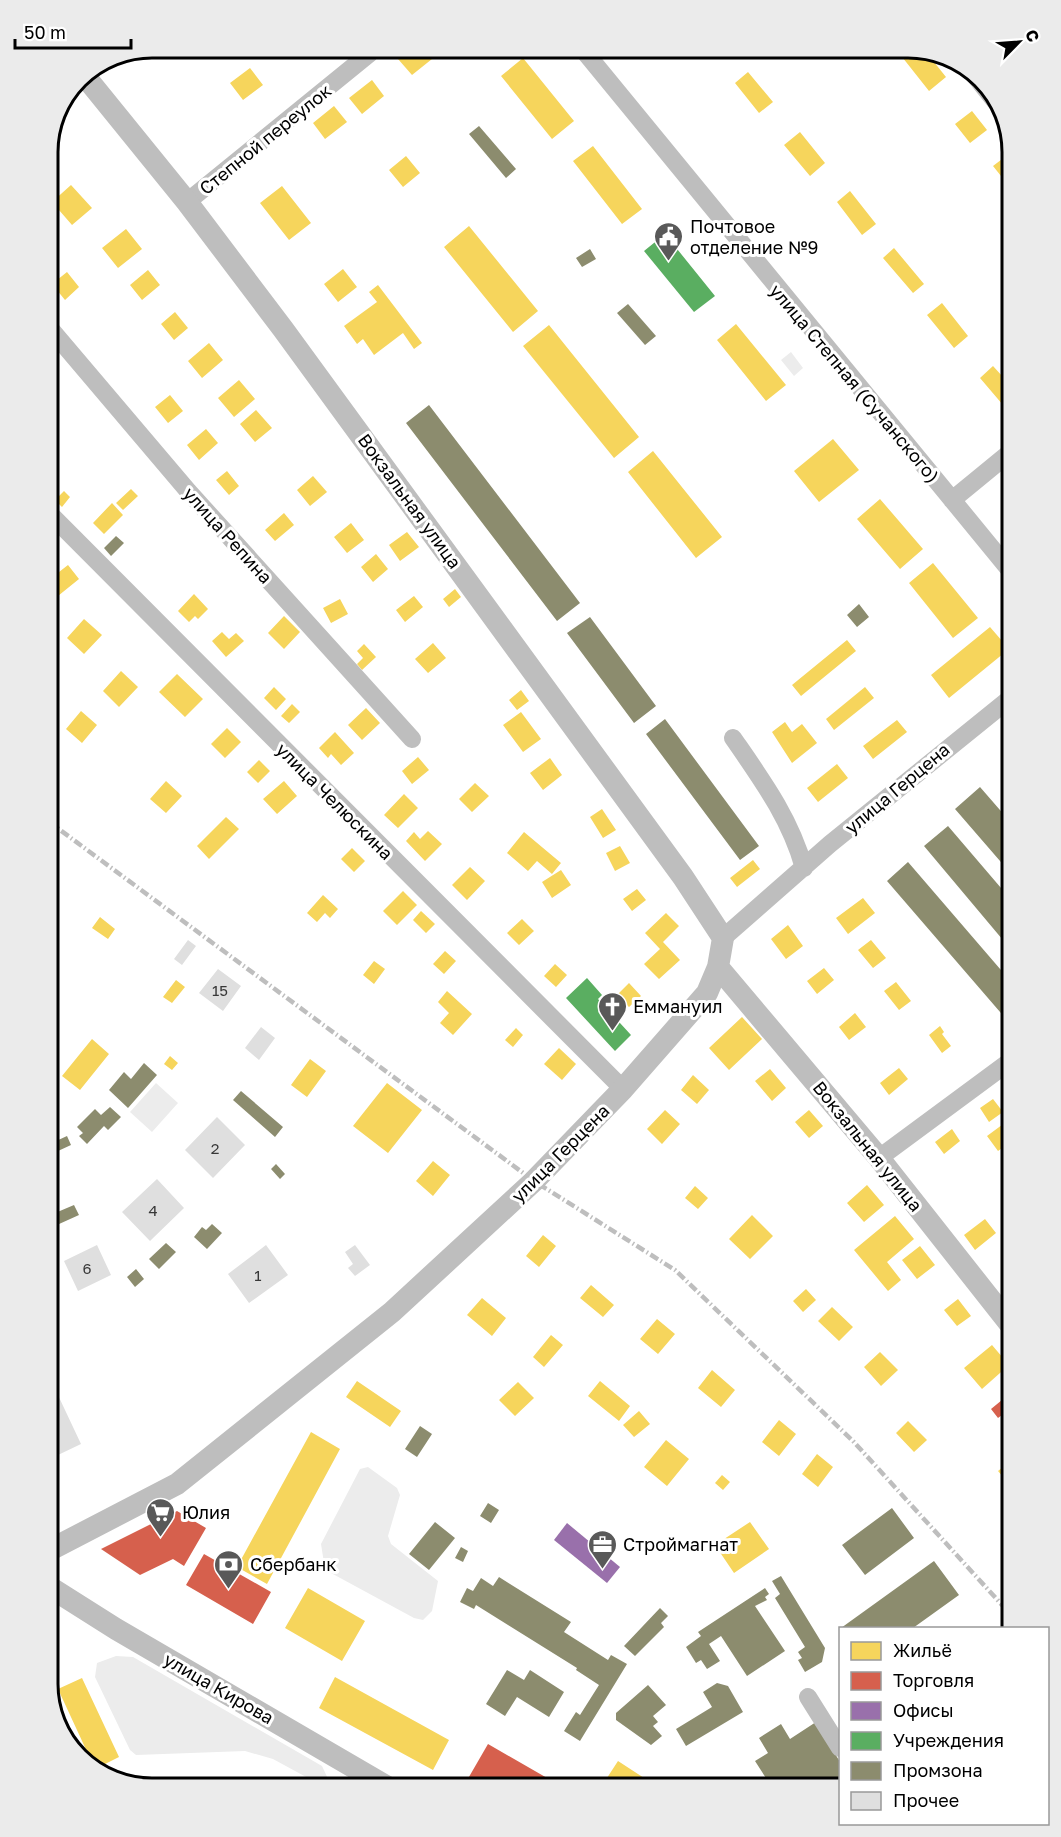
<svg xmlns="http://www.w3.org/2000/svg" width="1061" height="1837" font-family="'Golos Text',sans-serif">
<style>
.green{fill:#ececec}
.homes{fill:#f6d55c}
.shops{fill:#d6604d}
.offices{fill:#9970ab}
.public{fill:#5aae61}
.industry{fill:#8c8c6e}
.building{fill:#dfdfdf}
.lines{fill:none;stroke-linecap:round;stroke-linejoin:round}
.minor{stroke:#bebebe;stroke-width:18}
.major{stroke:#bebebe;stroke-width:22}
.rail{stroke:#bebebe;stroke-width:4.5;stroke-dasharray:9 3 1.5 3;stroke-linecap:butt}
.labels{text-anchor:middle;dominant-baseline:central;stroke-width:6;stroke-linejoin:round;paint-order:stroke}
.number-label{font-size:15px;fill:#383838}
.street-label{font-size:18px;fill:#000;stroke:#fff}
.poi-label{font-size:18px;fill:#000;stroke:#fff;text-anchor:start}
.rim{fill:none;stroke:#000;stroke-width:3}
</style>
<rect width="100%" height="100%" fill="#fff"/>
<path class="green" d="M791 352 803 368 794 376 781 360Z
M156 1083 178 1103 152 1132 130 1112Z
M368 1467 397 1488 400 1495 388 1536 391 1544 438 1581 432 1611 423 1620 414 1618 331 1573 324 1563 321 1544 360 1469Z
M116 1656 133 1657 322 1766 329 1781 319 1784 273 1759 245 1751 136 1755 130 1750 95 1677 97 1663Z"/>
<path class="homes" d="M895 48H915L926 52 946 77 929 91Z
M405 53H427L432 59 412 75 398 59Z
M523 58 574 121 552 139 501 76Z
M250 68 263 85 243 100 230 83Z
M748 72 773 102 759 113 735 83Z
M372 80 384 96 362 114 349 98Z
M334 106 347 122 325 139 313 123Z
M972 111 987 130 970 143 955 124Z
M800 132 825 163 810 176 784 145Z
M593 146 642 209 622 224 573 161Z
M1010 153 1013 157V191L993 166Z
M406 156 420 173 403 187 389 170Z
M71 185 92 208 72 225 52 202Z
M282 186 311 223 289 240 260 203Z
M850 191 876 224 862 235 837 202Z
M469 226 538 311 513 332 444 247Z
M126 229 142 249 118 268 102 248Z
M894 248 924 284 913 293 883 258Z
M343 269 357 287 338 302 324 284Z
M148 270 160 285 142 300 130 285Z
M67 272 79 287 65 300 52 284Z
M378 285 422 343 414 349 403 333 374 355 363 339 357 344 344 326 377 302 369 292Z
M942 303 968 336 954 348 927 315Z
M175 312 188 328 174 340 161 324Z
M736 324 786 385 766 401 717 340Z
M549 325 639 437 614 458 523 346Z
M209 343 223 360 202 378 188 361Z
M993 366 1013 388V396L1003 405 980 378Z
M239 380 255 399 234 417 218 398Z
M170 395 183 411 168 423 155 407Z
M256 410 272 428 255 442 240 424Z
M206 429 218 443 199 460 187 445Z
M833 439 859 470 819 502 794 471Z
M653 451 722 537 696 558 628 472Z
M227 471 239 486 229 495 216 480Z
M313 476 327 492 310 506 297 490Z
M131 489 138 496 123 510 116 503Z
M64 491 70 497 62 507 55 500Z
M880 499 923 549 900 569 857 519Z
M112 503 123 515 104 534 93 523Z
M284 513 294 525 275 541 265 530Z
M351 523 364 540 347 553 334 537Z
M407 532 419 547 400 561 389 545Z
M376 554 388 569 373 582 361 567Z
M933 563 978 618 953 638 909 583Z
M68 565 79 579 53 600 48 593V572L54 567 59 572Z
M455 589 461 597 449 607 443 599Z
M194 594 208 609 198 619 195 616 189 622 178 611Z
M414 596 423 607 405 622 396 610Z
M340 599 348 614 331 623 323 608Z
M284 616 300 632 284 649 268 633Z
M84 619 102 635 84 654 67 638Z
M990 627 1009 649 949 698 931 675Z
M222 632 229 639 236 633 244 641 226 657 212 641Z
M847 640 856 651 801 696 792 685Z
M433 643 446 658 428 673 415 659Z
M364 644 376 657 362 670 357 664 363 658 357 651Z
M121 671 138 687 119 707 103 691Z
M177 674 203 699 185 717 159 692Z
M274 687 286 699 276 710 264 698Z
M865 687 874 698 834 730 826 719Z
M521 690 529 701 517 710 509 700Z
M292 704 300 712 289 723 281 716Z
M366 708 380 723 362 740 348 725Z
M81 711 97 725 82 743 66 729Z
M521 712 541 739 523 752 503 725Z
M897 720 907 732 873 759 863 746Z
M785 722 792 732 802 724 817 743 792 763 772 732Z
M227 728 241 742 225 758 211 744Z
M335 732 354 753 341 765 331 754 328 758 319 748Z
M418 757 429 770 412 784 402 771Z
M550 758 562 775 543 790 530 773Z
M259 760 270 771 258 783 247 772Z
M837 764 848 778 818 802 807 788Z
M166 781 182 796 166 813 150 799Z
M284 781 297 796 277 814 263 799Z
M475 783 489 796 472 812 459 799Z
M404 794 418 808 398 828 384 815Z
M602 809 616 830 603 838 590 817Z
M226 817 239 829 209 859 197 846Z
M428 831 442 844 425 861 406 841 414 832 420 839Z
M524 832 561 863 552 874 537 861 528 871 507 853Z
M620 846 630 863 615 871 606 853Z
M352 848 365 861 354 872 341 859Z
M753 860 760 869 737 887 730 878Z
M470 867 485 881 467 900 452 885Z
M561 870 571 885 552 898 542 882Z
M637 889 646 900 632 911 623 899Z
M403 891 417 905 397 925 383 911Z
M323 895 338 909 330 918 325 913 317 922 307 913Z
M863 898 875 913 848 934 836 918Z
M421 911 435 924 426 933 413 920Z
M666 913 679 926 663 942 680 960 659 979 644 964 660 949 645 933Z
M100 917 115 929 108 939 92 928Z
M522 919 534 931 519 945 507 933Z
M788 925 803 946 786 959 771 939Z
M871 940 886 958 873 968 858 950Z
M445 951 456 961 444 974 433 964Z
M374 961 385 969 374 984 363 975Z
M555 964 567 975 556 987 544 976Z
M824 968 834 980 817 994 807 981Z
M176 980 185 987 172 1003 163 997Z
M896 982 911 1001 899 1010 884 991Z
M629 983 641 996 629 1007 617 995Z
M447 991 472 1014 453 1035 440 1023 449 1013 438 1002Z
M855 1013 866 1027 849 1040 839 1027Z
M742 1017 762 1039 729 1070 709 1048Z
M940 1026 944 1032 942 1034 951 1046 942 1053 929 1035Z
M516 1028 523 1035 513 1047 505 1040Z
M92 1039 109 1054 80 1090 62 1076Z
M559 1048 576 1064 562 1080 544 1064Z
M170 1056 178 1063 172 1070 164 1064Z
M310 1059 326 1071 307 1097 291 1085Z
M899 1068 908 1079 889 1095 880 1083Z
M770 1069 786 1088 772 1101 755 1081Z
M693 1075 709 1090 697 1104 681 1090Z
M387 1083 422 1110 388 1153 353 1126Z
M993 1099 1003 1112 989 1122 980 1108Z
M665 1110 680 1124 662 1144 647 1129Z
M809 1110 823 1126 809 1138 795 1122Z
M1010 1119 1013 1124V1140L998 1151 987 1136Z
M952 1129 960 1141 944 1154 935 1142Z
M433 1161 450 1175 433 1196 416 1181Z
M867 1185 884 1205 864 1222 847 1203Z
M695 1186 708 1198 698 1209 685 1198Z
M752 1215 773 1236 750 1259 729 1239Z
M895 1216 914 1239 887 1262 901 1280 888 1291 854 1250Z
M985 1219 996 1233 975 1250 964 1235Z
M543 1235 556 1246 539 1267 526 1256Z
M920 1246 935 1265 917 1279 902 1260Z
M591 1285 614 1305 603 1317 580 1298Z
M806 1289 816 1300 803 1312 793 1301Z
M482 1298 506 1318 492 1336 467 1315Z
M958 1299 971 1316 957 1326 944 1310Z
M832 1307 853 1327 839 1341 818 1321Z
M657 1319 675 1334 658 1354 640 1339Z
M551 1335 563 1345 544 1367 533 1357Z
M992 1345 1009 1365 982 1389 964 1368Z
M880 1352 898 1370 881 1386 864 1367Z
M712 1370 735 1390 721 1407 698 1388Z
M357 1381 401 1411 390 1427 346 1397Z
M600 1381 630 1406 619 1421 588 1396Z
M518 1382 534 1398 515 1416 499 1400Z
M639 1411 650 1424 634 1437 623 1425Z
M779 1420 796 1434 779 1456 762 1442Z
M908 1421 927 1440 914 1452 896 1433Z
M311 1432 340 1449 267 1584 237 1567Z
M666 1440 689 1459 667 1486 644 1467Z
M817 1454 833 1467 818 1487 802 1474Z
M1013 1459V1481L1009 1484 998 1471Z
M722 1475 730 1482 723 1490 715 1483Z
M750 1522 769 1549 734 1573 715 1545Z
M308 1588 365 1621 342 1661 285 1628Z
M48 1666 57 1684 49 1688 48 1684Z
M335 1677 449 1740 433 1770 319 1708Z
M82 1678 119 1757 95 1769 58 1689Z
M618 1761 661 1789H618L605 1781Z"/>
<path class="shops" d="M1002 1400 1009 1410 998 1418 991 1409Z
M177 1511 206 1528 184 1566 173 1559 140 1575 101 1549Z
M204 1554 271 1592 253 1624 186 1585Z
M488 1744 561 1786 559 1789H462Z"/>
<path class="offices" d="M567 1523 620 1567 607 1583 554 1540Z"/>
<path class="public" d="M665 234 715 296 694 312 644 251Z
M587 978 602 995 598 999 631 1035 615 1051 566 998Z"/>
<path class="industry" d="M479 126 516 169 506 178 469 134Z
M590 249 596 259 582 267 576 258Z
M628 304 656 336 645 345 617 313Z
M429 405 580 603 557 621 406 423Z
M116 536 124 543 111 556 104 548Z
M859 604 869 617 857 627 847 615Z
M590 617 656 706 634 723 567 633Z
M665 719 759 846 740 860 646 734Z
M1013 771V796L1001 781Z
M980 787 1013 825V876L955 809Z
M948 826 1013 902V952L924 846Z
M908 862 1013 984V1027L887 881Z
M144 1063 157 1075 128 1108 109 1090 124 1072 131 1079Z
M241 1091 283 1127 275 1137 233 1100Z
M110 1107 121 1117 108 1130 104 1126 87 1144 79 1136 83 1133 77 1127 95 1109 101 1115Z
M67 1136 71 1145 58 1151 54 1142Z
M276 1164 285 1174 280 1179 271 1169Z
M74 1205 79 1215 48 1229V1216Z
M212 1224 222 1233 207 1249 194 1237 202 1227 206 1230Z
M166 1243 176 1252 159 1269 149 1259Z
M136 1269 144 1279 135 1287 127 1277Z
M420 1426 432 1434 417 1457 405 1449Z
M488 1503 499 1510 491 1523 480 1516Z
M892 1508 914 1538 865 1575 842 1545Z
M435 1522 455 1538 429 1570 409 1554Z
M461 1547 468 1551 463 1562 455 1558Z
M934 1561 959 1595 913 1628H841Z
M781 1576 825 1648 822 1662 805 1672 798 1660 802 1658 798 1652 805 1647 775 1598 780 1594 772 1581Z
M499 1577 571 1622 564 1632 608 1660 611 1655 627 1664 580 1741 564 1731 576 1712 580 1715 599 1685 576 1670 577 1668 476 1605 474 1609 460 1602 467 1588 473 1591 481 1578 493 1586Z
M765 1588 769 1594 765 1597 767 1600 755 1606 785 1651 747 1676 721 1636 709 1644 720 1661 707 1669 701 1660 696 1663 686 1647 701 1636 698 1632Z
M660 1608 668 1616 661 1623 664 1627 635 1656 624 1646Z
M507 1670 524 1680 530 1670 564 1692 549 1717 517 1697 505 1716 486 1704Z
M717 1683 728 1686 743 1712 686 1746 676 1729 712 1707 703 1692Z
M648 1685 666 1705 653 1716 658 1722 653 1726 662 1736 651 1745 616 1720V1713Z
M816 1722 840 1762V1788L773 1789 755 1761 768 1753 759 1738 781 1724 790 1739Z"/>
<path class="building" d="M188 940 196 946 182 965 174 959Z
M218 969 241 986 223 1011 199 993Z
M261 1027 275 1038 259 1060 245 1048Z
M217 1117 245 1145 213 1178 185 1150Z
M157 1179 184 1208 150 1241 122 1212Z
M97 1245 111 1275 78 1291 64 1261Z
M266 1245 288 1275 249 1303 228 1274Z
M355 1245 370 1265 355 1276 348 1268 353 1264 345 1252Z
M57 1393 81 1444 58 1455 55 1450 48 1454V1397Z"/>
<g class="lines">
<path class="minor" d="M584 51 1013 574
M971 71 1003 111
M187 202 370 53
M48 326 188 491 412 739
M952 500 1013 450
M48 512 623 1089
M733 738C762 780 790 818 804 868
M723 938 830 844 1013 696
M879 1158 1013 1059
M808 1697 840 1748"/>
<path class="major" d="M718 967 879 1158 1013 1328
M48 1551 177 1484 392 1312 534 1181 623 1089 707 993 718 967 723 938 683 877 283 329 187 202 84 75
M48 1586 116 1629 391 1789"/>
<path class="rail" d="M48 821 534 1181 675 1270 853 1441 1013 1617"/>
</g>
<defs>
<symbol id="civic-pin" viewBox="-11 -11 22 30"><path d="M0 17L-7.5 6A9.5 9.5 0 1 1 7.5 6Z" fill="#595959" stroke="#fff"/><path d="M-.6-6.5H3V-4.5H.6V-3L4-1V1h2V6H-6V1h2V-1L-.6-3ZM-1.2 2.5V6h2.4V2.5Z" fill="#fff"/></symbol>
<symbol id="church-pin" viewBox="-11 -11 22 30"><path d="M0 17L-7.5 6A9.5 9.5 0 1 1 7.5 6Z" fill="#595959" stroke="#fff"/><path d="M-1.2-6h2.4v3.5h3.3v2.4h-3.3V6h-2.4V-.1h-3.3v-2.4h3.3Z" fill="#fff"/></symbol>
<symbol id="supermarket-pin" viewBox="-11 -11 22 30"><path d="M0 17L-7.5 6A9.5 9.5 0 1 1 7.5 6Z" fill="#595959" stroke="#fff"/><path d="M-6-5.5h2.5l.6 2H6L4.5 2H-2.5L-4.4-4H-6ZM-1.5 3.2a1.3 1.3 0 1 0 .1 0ZM3 3.2a1.3 1.3 0 1 0 .1 0Z" fill="#fff"/></symbol>
<symbol id="office-pin" viewBox="-11 -11 22 30"><path d="M0 17L-7.5 6A9.5 9.5 0 1 1 7.5 6Z" fill="#595959" stroke="#fff"/><path d="M-6-3h4V-5.5h4V-3h4V5H-6ZM-1-4.5V-3h2v-1.5ZM-6 0V1H6V0Z" fill="#fff"/></symbol>
<symbol id="bank-pin" viewBox="-11 -11 22 30"><path d="M0 17L-7.5 6A9.5 9.5 0 1 1 7.5 6Z" fill="#595959" stroke="#fff"/><path d="M-6-4H6V4H-6ZM0-2.3a2.3 2.3 0 1 0 0 4.6a2.3 2.3 0 1 0 0-4.6Z" fill="#fff"/></symbol>
</defs>
<g fill-rule="evenodd">
<use href="#civic-pin" x="652" y="220" width="33" height="45"/>
<use href="#church-pin" x="596" y="990" width="33" height="45"/>
<use href="#supermarket-pin" x="144" y="1496" width="33" height="45"/>
<use href="#office-pin" x="586" y="1528" width="33" height="45"/>
<use href="#bank-pin" x="212" y="1548" width="33" height="45"/>
</g>
<g class="labels">
<g class="number-label">
<text x="220" y="990">15</text>
<text x="215" y="1148">2</text>
<text x="153" y="1210">4</text>
<text x="87" y="1268">6</text>
<text x="258" y="1275">1</text>
</g>
<g class="street-label">
<text transform="translate(265 139) rotate(-39)">Степной переулок</text>
<text transform="translate(855 383) rotate(50)">улица Степная (Сучанского)</text>
<text transform="translate(410 501) rotate(54)">Вокзальная улица</text>
<text transform="translate(228 535) rotate(48)">улица Репина</text>
<text transform="translate(897 788) rotate(-40)">улица Герцена</text>
<text transform="translate(335 801) rotate(45)">улица Челюскина</text>
<text transform="translate(868 1146) rotate(51)">Вокзальная улица</text>
<text transform="translate(560 1153) rotate(-45)">улица Герцена</text>
<text transform="translate(219 1688) rotate(30)">улица Кирова</text>
</g>
<g class="poi-label">
<text x="690" y="226">Почтовое<tspan x="690" dy="21">отделение №9</tspan></text>
<text x="633" y="1006">Еммануил</text>
<text x="182" y="1512">Юлия</text>
<text x="623" y="1544">Строймагнат</text>
<text x="250" y="1564">Сбербанк</text>
</g>
</g>
<path d="M0 0H1061V1837H0ZM152 58H908A94 94 0 0 1 1002 152V1684A94 94 0 0 1 908 1778H152A94 94 0 0 1 58 1684V152A94 94 0 0 1 152 58Z" fill="#ebebeb" fill-rule="evenodd"/>
<path class="rim" d="M152 58H908A94 94 0 0 1 1002 152V1684A94 94 0 0 1 908 1778H152A94 94 0 0 1 58 1684V152A94 94 0 0 1 152 58Z"/>
<rect x="839" y="1627" width="210" height="198" fill="#ffffff" stroke="#999999" stroke-width="1.5"/>
<rect x="851" y="1642" width="30" height="18" fill="#f6d55c" stroke="#999999" stroke-width="1.5"/>
<text x="893" y="1657" font-size="18" fill="#000000">Жильё</text>
<rect x="851" y="1672" width="30" height="18" fill="#d6604d" stroke="#999999" stroke-width="1.5"/>
<text x="893" y="1687" font-size="18" fill="#000000">Торговля</text>
<rect x="851" y="1702" width="30" height="18" fill="#9970ab" stroke="#999999" stroke-width="1.5"/>
<text x="893" y="1717" font-size="18" fill="#000000">Офисы</text>
<rect x="851" y="1732" width="30" height="18" fill="#5aae61" stroke="#999999" stroke-width="1.5"/>
<text x="893" y="1747" font-size="18" fill="#000000">Учреждения</text>
<rect x="851" y="1762" width="30" height="18" fill="#8c8c6e" stroke="#999999" stroke-width="1.5"/>
<text x="893" y="1777" font-size="18" fill="#000000">Промзона</text>
<rect x="851" y="1792" width="30" height="18" fill="#dfdfdf" stroke="#999999" stroke-width="1.5"/>
<text x="893" y="1807" font-size="18" fill="#000000">Прочее</text>
<g transform="translate(1019 42) rotate(65)" stroke="#ffffff" stroke-width="4.5" paint-order="stroke">
<path d="M0-4.5L10 22L0 15L-10 22Z" fill="#000000"/>
<text y="-9" font-size="16" font-weight="bold" text-anchor="middle" fill="#000000">С</text>
</g>
<path d="M15 39v9h116v-9" fill="none" stroke="#000000" stroke-width="3"/>
<text x="24" y="39" font-size="18" fill="#000000" stroke="#ffffff" stroke-width="4.5" paint-order="stroke">50 m</text>
</svg>
